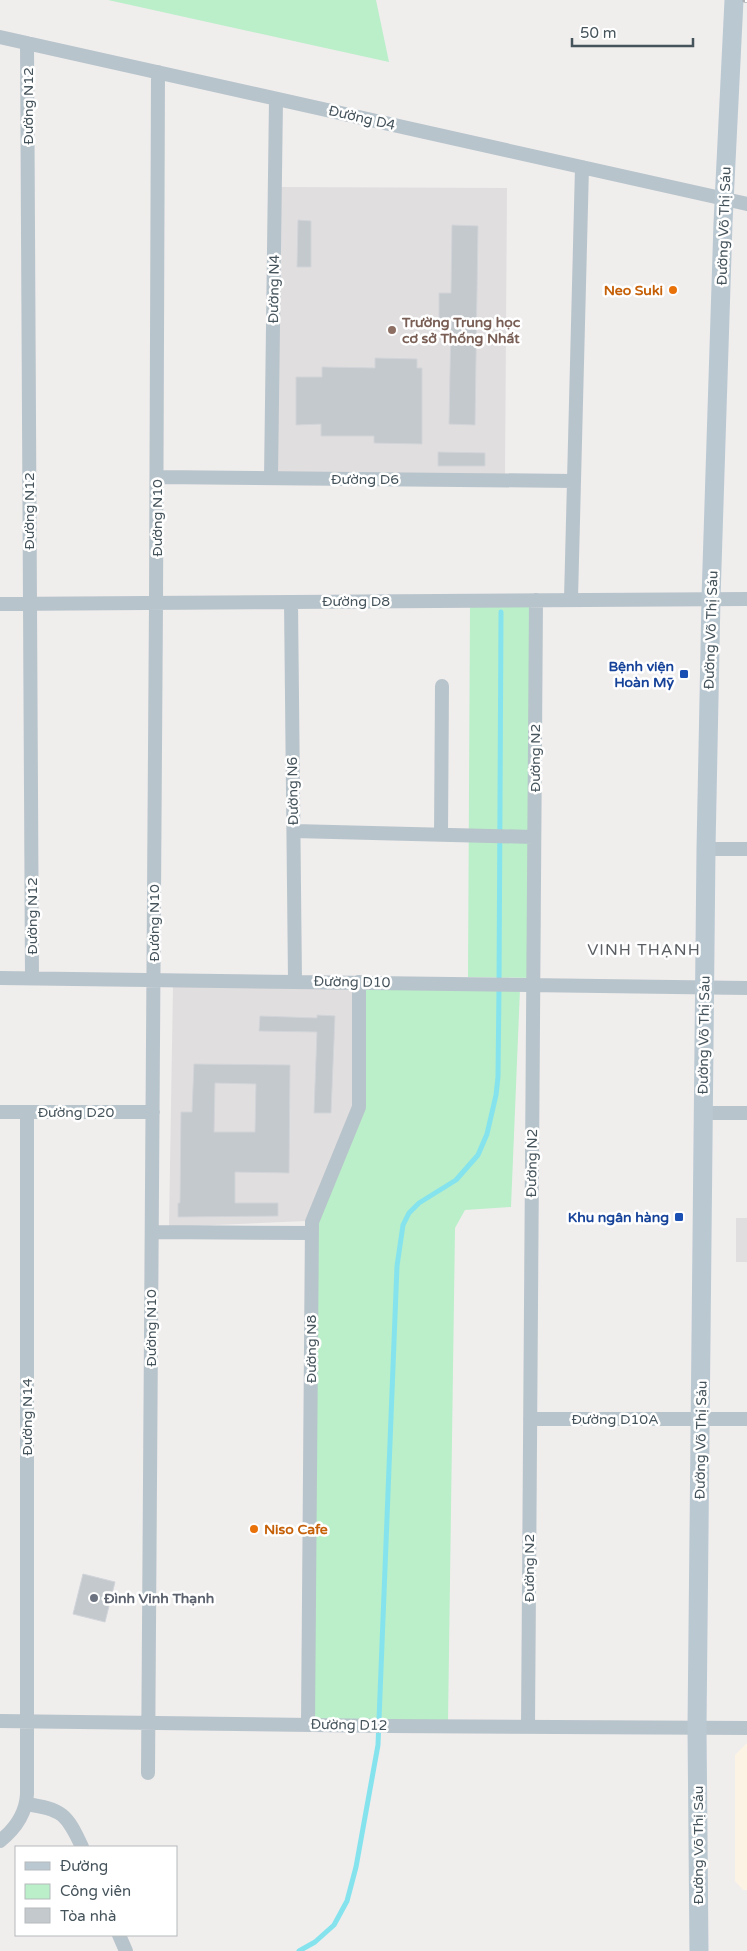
<svg xmlns="http://www.w3.org/2000/svg" width="747" height="1951" font-family="'Varela Round',sans-serif">
<style>
.commercial{fill:#fcf3e5}
.education{fill:#e1dedf}
.green{fill:#baefc9}
.lines{fill:none;stroke-linecap:round;stroke-linejoin:round}
.stream{stroke:#85e3ee;stroke-width:5}
.building{fill:#c4c9cd;stroke:#d1d4d9;fill-rule:evenodd}
.minor{stroke:#b8c4cb;stroke-width:14}
.secondary{stroke:#bac8d2;stroke-width:19}
.rail-casing{stroke:#afb3b8;stroke-width:5.5}
.rail{stroke:#fff;stroke-width:4;stroke-dasharray:11;stroke-linecap:butt}
.food-dot{fill:#e8710a;stroke:#fff;stroke-width:2}
.education-dot{fill:#8d6e63;stroke:#fff;stroke-width:2}
.transit-dot{fill:#1a4fb4;stroke:#fff;stroke-width:2}
.worship-dot{fill:#6b7280;stroke:#fff;stroke-width:2}
.labels{text-anchor:middle;dominant-baseline:central;stroke-width:5;stroke-linejoin:round;paint-order:stroke}
.street-label{font-size:14px;fill:#45535b;stroke:#fff}
.food-label{font-size:14px;font-weight:bold;fill:#c56008;stroke:#fff;text-anchor:end}
.education-label{font-size:14px;font-weight:bold;fill:#785e54;stroke:#fff;text-anchor:start}
.transit-label{font-size:14px;font-weight:bold;fill:#164399;stroke:#fff;text-anchor:end}
.worship-label{font-size:14px;font-weight:bold;fill:#5b616d;stroke:#fff;text-anchor:start}
.quarter-label{font-size:16px;letter-spacing:1px;fill:#5a5e62;stroke:#fff}
</style>
<rect width="100%" height="100%" fill="#f0eded"/>
<path class="commercial" d="M747 1743V1890H743L735 1881V1755Z"/>
<path class="education" d="M280 187 507 188 505 475 277 472Z
M173 986H353V1107L306 1221 169 1227Z
M736 1218H747V1262H736Z"/>
<path class="green" d="M108 0H376L389 62Z
M531 603 535 978 468 977 470 604Z
M364 988 520 989 511 1207 465 1210 455 1228 448 1721 314 1719 317 1223 364 1108Z"/>
<g class="lines">
<path class="stream" d="M299 1951 315 1942 334 1925 347 1901 356 1867 378 1745 397 1266 403 1225 409 1213 419 1203 456 1180 478 1155 487 1134 496 1095 498 1077 499 989 501 612"/>
</g>
<path class="building" d="M298 220 311 221V267H297Z
M452 225 478 226 475 425 449 424 451 322H439V293H451Z
M375 358 417 359V368H422V444L374 443V436H321V424L296 425V377H322V367L375 368Z
M438 452 485 453V466H438Z
M317 1015 335 1016 331 1113H314L317 1032 259 1031 260 1016 317 1018Z
M194 1064 290 1065 289 1173 235 1172V1203H278V1216L178 1217V1203H180L181 1112H192ZM215 1083 256 1084 255 1132H214Z
M83 1574 115 1582 105 1622 73 1614Z"/>
<g class="lines">
<path class="minor" d="M0 37 747 204
M27 43 32 978
M157 477 574 481
M271 478 276 99
M571 599 582 167
M291 602 295 981
M0 604 747 599
M294 831 534 837
M441 834 442 686
M706 849H747
M0 978 747 988
M0 1112H153
M703 1113H747
M152 1232 312 1233
M530 1419H747
M0 1721 389 1726 747 1728
M308 1725 312 1222 359 1107V982
M528 1727 536 600
M148 1773 156 603 158 72
M26 1804C62 1809 67 1814 82 1847
M0 1841C15 1829 26 1813 27 1794V1112
M119 1935 126 1951"/>
<path class="secondary" d="M699 1951 697 1728 706 849 711 598 723 223 734 0"/>
<defs>
<path id="rail" d="M745 0H747"/>
</defs>
<use href="#rail" class="rail-casing"/>
<use href="#rail" class="rail"/>
</g>
<g class="food-dot">
<circle cx="673" cy="290" r="5"/>
<circle cx="254" cy="1529" r="5"/>
</g>
<circle class="education-dot" cx="392" cy="330" r="5"/>
<g class="transit-dot">
<rect x="679" y="669" width="10" height="10" rx="2.5"/>
<rect x="674" y="1212" width="10" height="10" rx="2.5"/>
</g>
<circle class="worship-dot" cx="94" cy="1598" r="5"/>
<g class="labels">
<g class="street-label">
<text transform="translate(28 106) rotate(-90)">Đường N12</text>
<text transform="translate(362 118) rotate(13)">Đường D4</text>
<text transform="translate(724 226) rotate(-88)">Đường Võ Thị Sáu</text>
<text transform="translate(274 289) rotate(-89)">Đường N4</text>
<text x="365" y="479">Đường D6</text>
<text transform="translate(29 511) rotate(-90)">Đường N12</text>
<text transform="translate(157 518) rotate(-90)">Đường N10</text>
<text x="356" y="601">Đường D8</text>
<text transform="translate(711 630) rotate(-88)">Đường Võ Thị Sáu</text>
<text transform="translate(535 758) rotate(-90)">Đường N2</text>
<text transform="translate(293 791) rotate(-91)">Đường N6</text>
<text transform="translate(32 916) rotate(-90)">Đường N12</text>
<text transform="translate(154 923) rotate(-90)">Đường N10</text>
<text transform="translate(352 982) rotate(1)">Đường D10</text>
<text transform="translate(704 1035) rotate(-89)">Đường Võ Thị Sáu</text>
<text x="76" y="1112">Đường D20</text>
<text transform="translate(532 1163) rotate(-89)">Đường N2</text>
<text transform="translate(151 1328) rotate(-90)">Đường N10</text>
<text transform="translate(311 1349) rotate(-90)">Đường N8</text>
<text transform="translate(27 1417) rotate(-90)">Đường N14</text>
<text x="615" y="1419">Đường D10A</text>
<text transform="translate(701 1440) rotate(-89)">Đường Võ Thị Sáu</text>
<text transform="translate(529 1568) rotate(-90)">Đường N2</text>
<text transform="translate(349 1725) rotate(1)">Đường D12</text>
<text transform="translate(698 1845) rotate(-90)">Đường Võ Thị Sáu</text>
</g>
<g class="food-label">
<text x="663" y="290">Neo Suki</text>
<text x="264" y="1529" text-anchor="start">Niso Cafe</text>
</g>
<g class="education-label">
<text x="402" y="322">Trường Trung học<tspan x="402" dy="16">cơ sở Thống Nhất</tspan></text>
</g>
<g class="transit-label">
<text x="674" y="666">Bệnh viện<tspan x="674" dy="16">Hoàn Mỹ</tspan></text>
<text x="669" y="1217">Khu ngân hàng</text>
</g>
<g class="worship-label">
<text x="104" y="1598">Đình Vinh Thạnh</text>
</g>
<g class="quarter-label">
<text x="644" y="950">VINH THẠNH</text>
</g>
</g>
<rect x="15" y="1846" width="162" height="90" fill="#ffffff" stroke="#b5babd"/>
<rect x="25" y="1862" width="25" height="8" fill="#bac8d2" stroke="#b5babd"/>
<text x="60" y="1871" font-size="15" fill="#45535b">Đường</text>
<rect x="25" y="1884" width="25" height="15" fill="#baefc9" stroke="#b5babd"/>
<text x="60" y="1896" font-size="15" fill="#45535b">Công viên</text>
<rect x="25" y="1908" width="25" height="15" fill="#c4c9cd" stroke="#b5babd"/>
<text x="60" y="1921" font-size="15" fill="#45535b">Tòa nhà</text>
<path d="M572 38v8h121v-8" fill="none" stroke="#45535b" stroke-width="2.5"/>
<text x="580" y="38" font-size="15" fill="#45535b" stroke="#ffffff" stroke-width="4" paint-order="stroke">50 m</text>
</svg>
